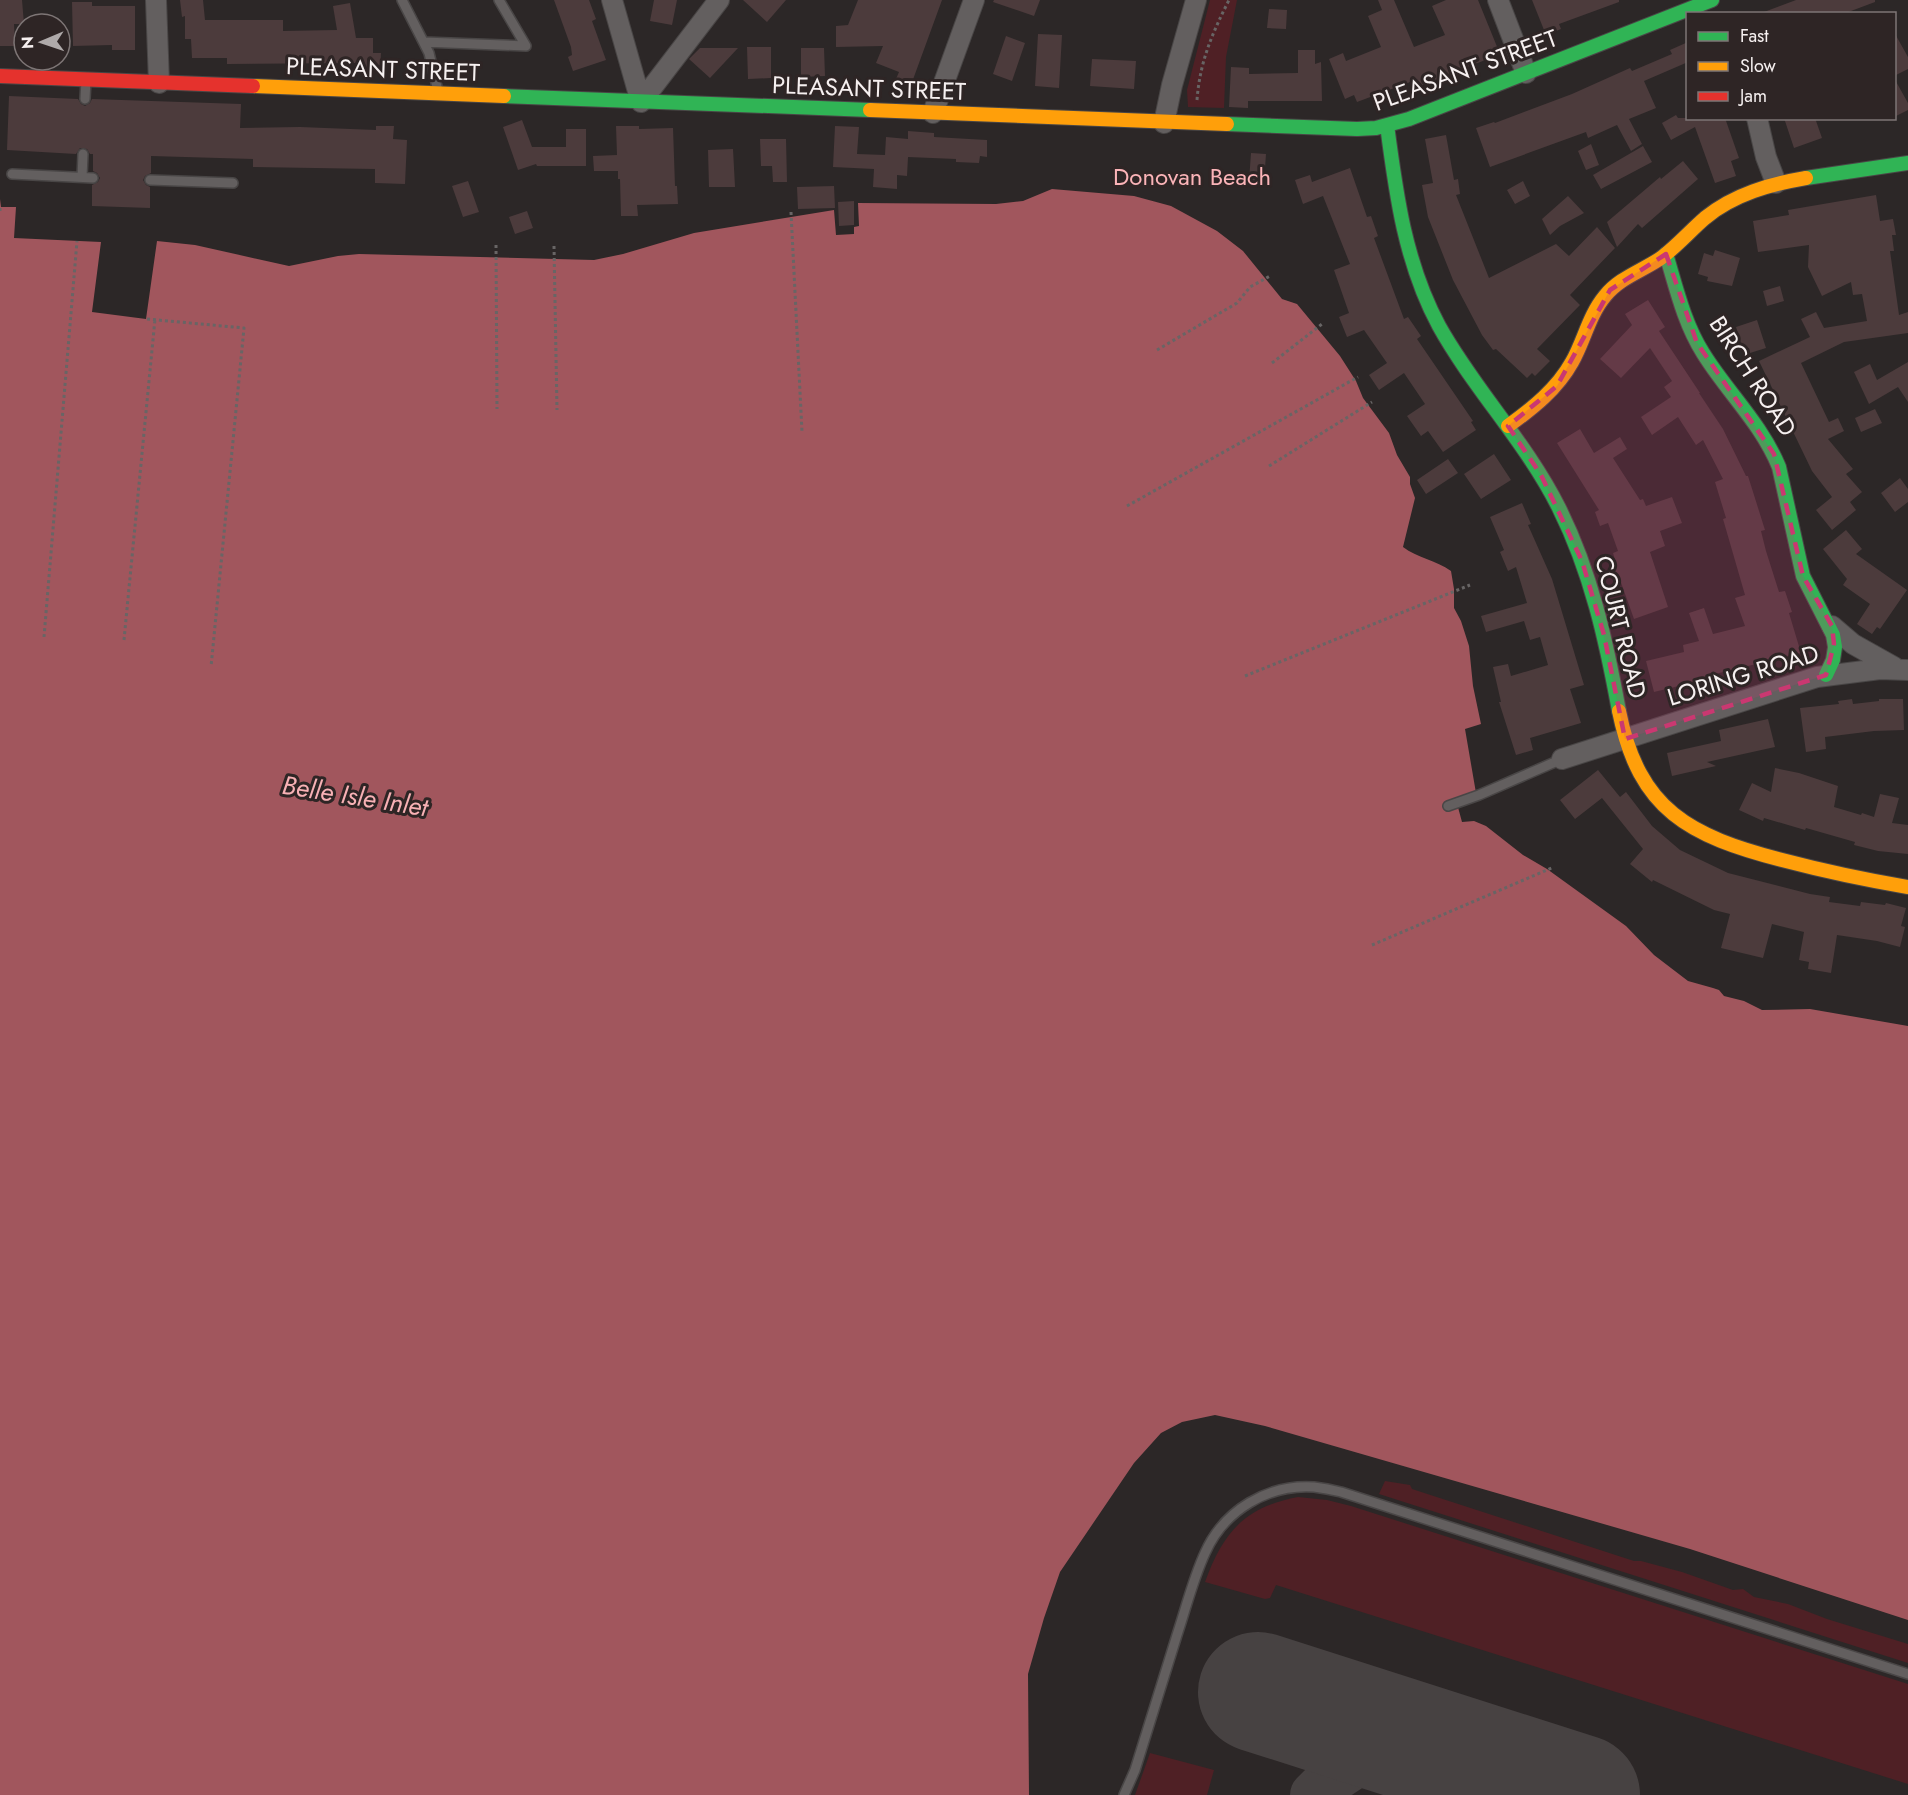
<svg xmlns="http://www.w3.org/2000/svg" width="1908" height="1795" font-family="Jost,sans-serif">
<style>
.green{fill:#4f2025}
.water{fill:#a1565d}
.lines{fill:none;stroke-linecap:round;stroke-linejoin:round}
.taxiway{stroke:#474242;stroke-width:48}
.runway{stroke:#474242;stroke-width:120}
.building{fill:#4c3b3c}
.lane-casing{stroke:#494646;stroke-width:12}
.street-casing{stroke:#494646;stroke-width:22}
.fast-casing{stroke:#494646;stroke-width:16}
.slow-casing{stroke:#494646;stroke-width:16}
.jam-casing{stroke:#494646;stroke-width:16}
.path{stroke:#686565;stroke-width:3;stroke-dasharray:3 3;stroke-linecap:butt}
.lane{stroke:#635f5f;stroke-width:9}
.street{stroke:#635f5f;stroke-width:20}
.fast{stroke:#30b455;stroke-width:14}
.slow{stroke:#ff9f0a;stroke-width:14}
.jam{stroke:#e5322d;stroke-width:14}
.marked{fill:#ca3871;fill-opacity:0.2;stroke:#ca3871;stroke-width:4.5;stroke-dasharray:12 8;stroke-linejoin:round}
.labels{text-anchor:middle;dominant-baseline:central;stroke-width:6;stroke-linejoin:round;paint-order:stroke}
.street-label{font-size:24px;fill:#f6f0f0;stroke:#2e2525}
.park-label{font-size:24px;fill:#fbb4b8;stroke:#2e2525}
.water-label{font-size:26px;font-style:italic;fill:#f8b1b5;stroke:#2e2525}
</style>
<rect width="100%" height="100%" fill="#2c2727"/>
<path class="green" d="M1210 0H1237L1226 57 1224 108 1188 107 1187 90Z
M1385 1481 1410 1485 1412 1489 1634 1561H1641L1682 1572 1733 1590 1743 1589 1754 1597 1788 1604 1827 1619 1908 1644V1663L1379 1494Z
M1298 1497 1327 1500 1351 1506 1908 1684V1784L1276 1585 1270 1598 1265 1599 1205 1582C1223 1533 1244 1507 1298 1497Z
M1150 1753 1214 1770 1207 1795H1135Z"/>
<path class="water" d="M1052 189 1134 196 1171 206 1217 231 1243 251 1282 299 1297 304 1340 356 1356 381 1363 398 1389 433 1397 455 1410 477V484L1415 498 1403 547C1417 558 1436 560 1451 571L1454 589V608L1461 621 1469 646 1473 686 1481 724 1465 729 1476 793 1456 800 1462 822 1474 821 1486 826 1523 855 1547 869 1626 926 1654 955 1688 981 1713 988 1719 990 1724 996 1744 1001 1762 1010 1810 1009 1908 1026V1620L1690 1549 1265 1426 1215 1415 1182 1422 1161 1433 1134 1463 1060 1572 1044 1618 1028 1674 1029 1795H0V199L1 207H16L14 238 101 242 92 312 146 319 157 241 195 245 289 266 338 256 359 254 594 260 623 254 694 233 834 210 836 235 854 234V227L859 226 858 203 996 204 1023 201Z"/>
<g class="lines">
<path class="taxiway" d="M1314 1795 1325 1784 1355 1764 1385 1755 1426 1751 1485 1765"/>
<path class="runway" d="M1258 1692 1580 1795"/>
</g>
<path class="building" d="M0 0H22L24 24H14L15 46H0Z
M180 0H203L205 20H283V31L337 30 333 6 350 3 356 38H373V53H381L380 70H358V63L227 64V58H192L191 39H185V16L182 17Z
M554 0H589L596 19 592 21 606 60 573 71 568 57 572 55 571 47Z
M654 0H677L672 25 650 21Z
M743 0H786L767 22Z
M858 0H942L911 85 896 79 899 72 876 63 883 46 836 47V26L848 25Z
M994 0H1040L1034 16 993 2Z
M1378 0H1394L1414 47 1445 35 1432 6 1446 0H1478L1500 54 1416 88 1413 81 1357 102 1354 95 1345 99 1329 59 1343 53 1346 61 1381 47 1368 16 1382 10Z
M1532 0H1619V2L1559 24 1561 29 1546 35Z
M1796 0H1875V2L1843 14H1764V12Z
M72 2H92V6H135V50H112V45L73 46Z
M1269 9 1287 10 1286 29 1267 28Z
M1894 32 1908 57V69L1894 76Z
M1038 34 1062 35 1059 88 1035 86Z
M1006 36 1025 43 1012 81 993 74Z
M1688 42V62L1644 81 1656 108 1629 119 1642 144 1631 151 1617 125 1588 138 1586 132 1490 167 1476 128 1494 122 1495 123 1572 94 1630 68 1632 71 1672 54 1670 50Z
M747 47H771V78L748 79Z
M700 48H738L710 78 689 59Z
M801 48H824L825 76 801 77Z
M1298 50H1315V64L1321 62 1322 101H1248V108L1229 107 1231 67 1249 68V74L1298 73Z
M1092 59 1136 61 1134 89 1090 86Z
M1894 78 1908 103V110L1894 117Z
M9 96 78 99 81 104 85 106 90 103 92 99 241 104 240 128 300 127 376 130V126H394L393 139 407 140 405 184 375 183V169L253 167V159L151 156V173L145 176 143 180 146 185 150 187V208L92 206V185L98 182 100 178 97 173 93 171V154H90L87 149 80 148 76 154 7 150Z
M1676 115 1678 118H1725L1739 158 1731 161 1736 176 1715 183 1695 127 1671 140 1662 123Z
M1784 118H1815L1822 138 1794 148Z
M522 120 532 147H566V129H586V166H537L536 164 518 170 503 127Z
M616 126H639V129L673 128 675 186H677L678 204 637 205 638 216H621L620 179H618V171H594L593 156 617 155Z
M835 126 859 127 857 154 885 155 886 137 908 139V131L934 133V137L987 140V157L980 156 979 163 956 162V159L908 157 907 176 897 175V189L873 187 874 169 833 167Z
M1446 135 1454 180 1458 179 1460 194 1456 195 1489 278 1556 244 1569 256 1597 227 1615 248 1570 295 1580 305 1537 349 1550 361 1535 376 1532 373 1527 378 1496 349 1493 350 1482 335 1453 280 1428 217 1422 185 1433 183 1425 139Z
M760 139H786L787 182H773L772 166H761Z
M1591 144 1599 165 1586 170 1578 151Z
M1643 146 1652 162 1601 189 1593 175Z
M733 149 735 187H709L708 150Z
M1251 153 1266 154 1264 182 1249 181Z
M1683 161 1698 179 1642 228 1638 224 1617 247 1607 222 1660 177 1661 179Z
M1350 168 1367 217 1371 216 1378 236 1374 238 1404 319 1408 317 1421 336 1417 339 1473 421 1471 422 1476 430 1443 452 1428 431 1421 436 1407 416 1425 404 1404 373 1379 390 1369 375 1387 363 1364 330 1347 337 1339 317 1349 313 1334 270 1350 264 1323 196 1303 204 1295 180 1310 175 1312 182Z
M468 181 479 212 463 217 452 186Z
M1523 181 1530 196 1515 204 1507 190Z
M834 186 835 208 798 209 797 187Z
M1876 195 1880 221 1893 219 1896 235H1892L1894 251H1890L1899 315 1908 312V333L1844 342 1801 363 1829 422 1838 418 1844 431 1828 439 1853 469 1846 474 1862 492 1850 502 1856 510 1832 530 1816 510 1832 497 1812 471 1759 361 1810 337 1801 319 1816 312 1824 328 1867 321 1862 294 1853 295 1851 282 1822 296 1808 267 1809 245 1758 252 1753 221 1789 215 1788 210Z
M1568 196 1584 213 1560 226 1550 235 1542 219Z
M854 201V225L839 226 838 202Z
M527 211 533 228 515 234 509 217Z
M1715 250 1740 258 1732 286 1707 281 1708 277 1698 274 1704 253 1713 256Z
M1780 286 1784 301 1767 306 1763 291Z
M1648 300 1665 327 1659 331 1700 393H1699L1723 429 1746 476H1748L1765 530 1761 531 1766 551 1779 592 1785 591 1792 612 1789 613 1801 653 1711 675 1712 678 1654 692 1646 661 1684 652 1683 645 1699 641 1689 613 1704 608 1713 634 1745 626 1735 598 1745 595 1723 519 1726 518 1715 482 1723 479 1703 440 1696 445 1678 417 1652 435 1641 417 1671 397 1664 387 1672 381 1650 348 1621 378 1600 359 1632 325 1625 314Z
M1757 320 1766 348 1750 353 1749 348 1743 350 1736 327Z
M1908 362V402L1898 387 1869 404 1854 372 1870 364 1877 380Z
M1875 409 1882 423 1861 432 1855 418Z
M1580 429 1594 453 1620 437 1627 449 1613 458 1640 500 1643 499 1646 506 1672 497 1682 523 1660 531 1665 546 1650 552 1668 607 1634 619 1619 577 1615 578 1610 562 1615 560 1613 553 1618 551 1608 523 1600 526 1595 512 1599 510 1557 443Z
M1494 454 1511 480 1481 499 1464 474Z
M1448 459 1458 473 1426 494 1417 480Z
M1900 478 1908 489V502L1895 512 1881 493Z
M1522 503 1531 524 1528 525 1552 579 1584 685 1570 689 1581 723 1530 738 1533 750 1516 755 1499 702H1501L1493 667 1508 664 1511 676 1548 665 1540 637 1530 640 1524 621 1486 632 1481 616 1527 603 1516 567 1508 571 1500 552 1504 550 1490 517Z
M1846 530 1862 549 1856 554 1907 590 1880 629 1877 627 1872 634 1857 624 1870 604 1843 585 1847 579 1823 549Z
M1852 699 1853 704 1879 701V699H1903L1904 730 1874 731 1825 737 1826 749 1806 752 1800 708 1839 704 1838 701Z
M1768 719 1775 747 1707 762 1716 766 1672 776 1667 753 1721 741 1719 730Z
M1775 768 1799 773 1838 786 1834 807 1861 815 1862 813 1874 817 1880 794 1899 798 1892 823 1908 825V854L1878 851 1854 845 1855 842 1806 828 1805 830 1764 818 1763 821 1739 810 1752 783 1771 792Z
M1598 770 1620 797 1626 792 1652 826 1680 850 1728 873 1810 894 1830 897 1829 902 1860 906 1861 902 1885 905 1886 903 1906 908 1901 926 1905 927 1900 947 1877 941 1837 935 1831 973 1808 969 1809 962 1799 960 1804 932 1772 924 1763 958 1721 948 1730 914 1714 910 1653 880 1652 882 1630 864 1643 849 1602 798 1575 819 1560 800Z"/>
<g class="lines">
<defs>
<path id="lane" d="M402 0 429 53 438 91
M424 42 526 46 499 0
M85 99 86 80
M12 174 93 178
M82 177 83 154
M150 180 233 183
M1448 806 1479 795 1562 759
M1124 1795 1135 1770C1149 1725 1163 1680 1177 1635 1186 1608 1193 1579 1205 1553 1224 1510 1268 1484 1314 1487 1323 1488 1333 1490 1341 1492L1908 1674"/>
<path id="street" d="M156 0 159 83
M612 0 641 102
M1498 0 1526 73
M641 102 719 0
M933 113 974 0
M1757 118 1766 157 1776 183
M1164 123 1172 85 1196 0
M1832 626 1853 644 1894 667
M1562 759 1817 677 1880 669 1908 670"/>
<path id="fast" d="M504 96 870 110
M1227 124 1357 129 1376 128 1409 119 1712 0
M1387 125C1396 194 1405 263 1439 326 1474 389 1526 442 1559 508 1591 572 1606 640 1619 711
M1806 178 1908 163
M1666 254C1676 287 1684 323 1703 353 1727 392 1761 423 1779 467L1803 576 1833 635 1835 647 1833 660 1826 675"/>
<path id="slow" d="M253 86 504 96
M870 110 1227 124
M1508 426C1533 408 1557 389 1572 362 1584 341 1589 315 1605 296 1619 278 1642 271 1661 258 1677 246 1690 231 1705 218 1734 194 1771 184 1806 178
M1619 711C1639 811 1690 836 1782 860 1824 871 1866 880 1908 887"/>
<path id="jam" d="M0 76 253 86"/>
</defs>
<use href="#lane" class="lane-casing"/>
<use href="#street" class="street-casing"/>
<use href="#fast" class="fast-casing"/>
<use href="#slow" class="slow-casing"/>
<use href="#jam" class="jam-casing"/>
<path class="path" d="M1197 100C1200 61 1212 34 1229 0
M0 211V207
M791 212 802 432
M496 245 497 409
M554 246 557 410
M147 319 244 328 211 667
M1157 350 1237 303 1250 287 1270 276
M1272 363 1322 324
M1269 466 1372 402
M1127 506 1358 377
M44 637 77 241
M124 640 155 319
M1245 676 1470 585
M1372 945 1554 867"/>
<use href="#lane" class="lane"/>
<use href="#street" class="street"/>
<use href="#fast" class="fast"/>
<use href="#slow" class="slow"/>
<use href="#jam" class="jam"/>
</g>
<path class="marked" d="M1666 254 1697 343 1774 454 1803 576 1832 626 1834 644 1826 675 1625 739 1604 635 1582 561 1541 475 1508 426 1557 386 1610 290Z"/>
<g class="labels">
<g class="street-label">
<text transform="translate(383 69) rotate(2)">PLEASANT STREET</text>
<text transform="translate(1465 70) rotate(-20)">PLEASANT STREET</text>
<text transform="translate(869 88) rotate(2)">PLEASANT STREET</text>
<text transform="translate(1753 376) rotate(57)">BIRCH ROAD</text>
<text transform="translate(1621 627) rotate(76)">COURT ROAD</text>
<text transform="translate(1743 675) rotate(-17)">LORING ROAD</text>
</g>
<g class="park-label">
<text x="1192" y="176">Donovan Beach</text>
</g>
<g class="water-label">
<text transform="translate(355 796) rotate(9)">Belle Isle Inlet</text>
</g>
</g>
<rect x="1686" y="12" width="210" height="108" fill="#2e2525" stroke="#7e7676" stroke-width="1.5"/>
<rect x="1698" y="32" width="30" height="9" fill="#30b455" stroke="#7e7676" stroke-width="1.5"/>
<text x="1740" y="42" font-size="18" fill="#f6f0f0">Fast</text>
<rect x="1698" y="62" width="30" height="9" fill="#ff9f0a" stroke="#7e7676" stroke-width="1.5"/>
<text x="1740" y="72" font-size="18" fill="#f6f0f0">Slow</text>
<rect x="1698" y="92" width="30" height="9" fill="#e5322d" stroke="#7e7676" stroke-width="1.5"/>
<text x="1740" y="102" font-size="18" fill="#f6f0f0">Jam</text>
<g transform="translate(42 42) rotate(268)"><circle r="28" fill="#2e2525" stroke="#7e7676" stroke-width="1.5"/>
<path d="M0-4.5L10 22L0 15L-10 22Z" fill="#afaaaa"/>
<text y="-9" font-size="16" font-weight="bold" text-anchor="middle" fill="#f6f0f0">N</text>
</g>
</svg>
